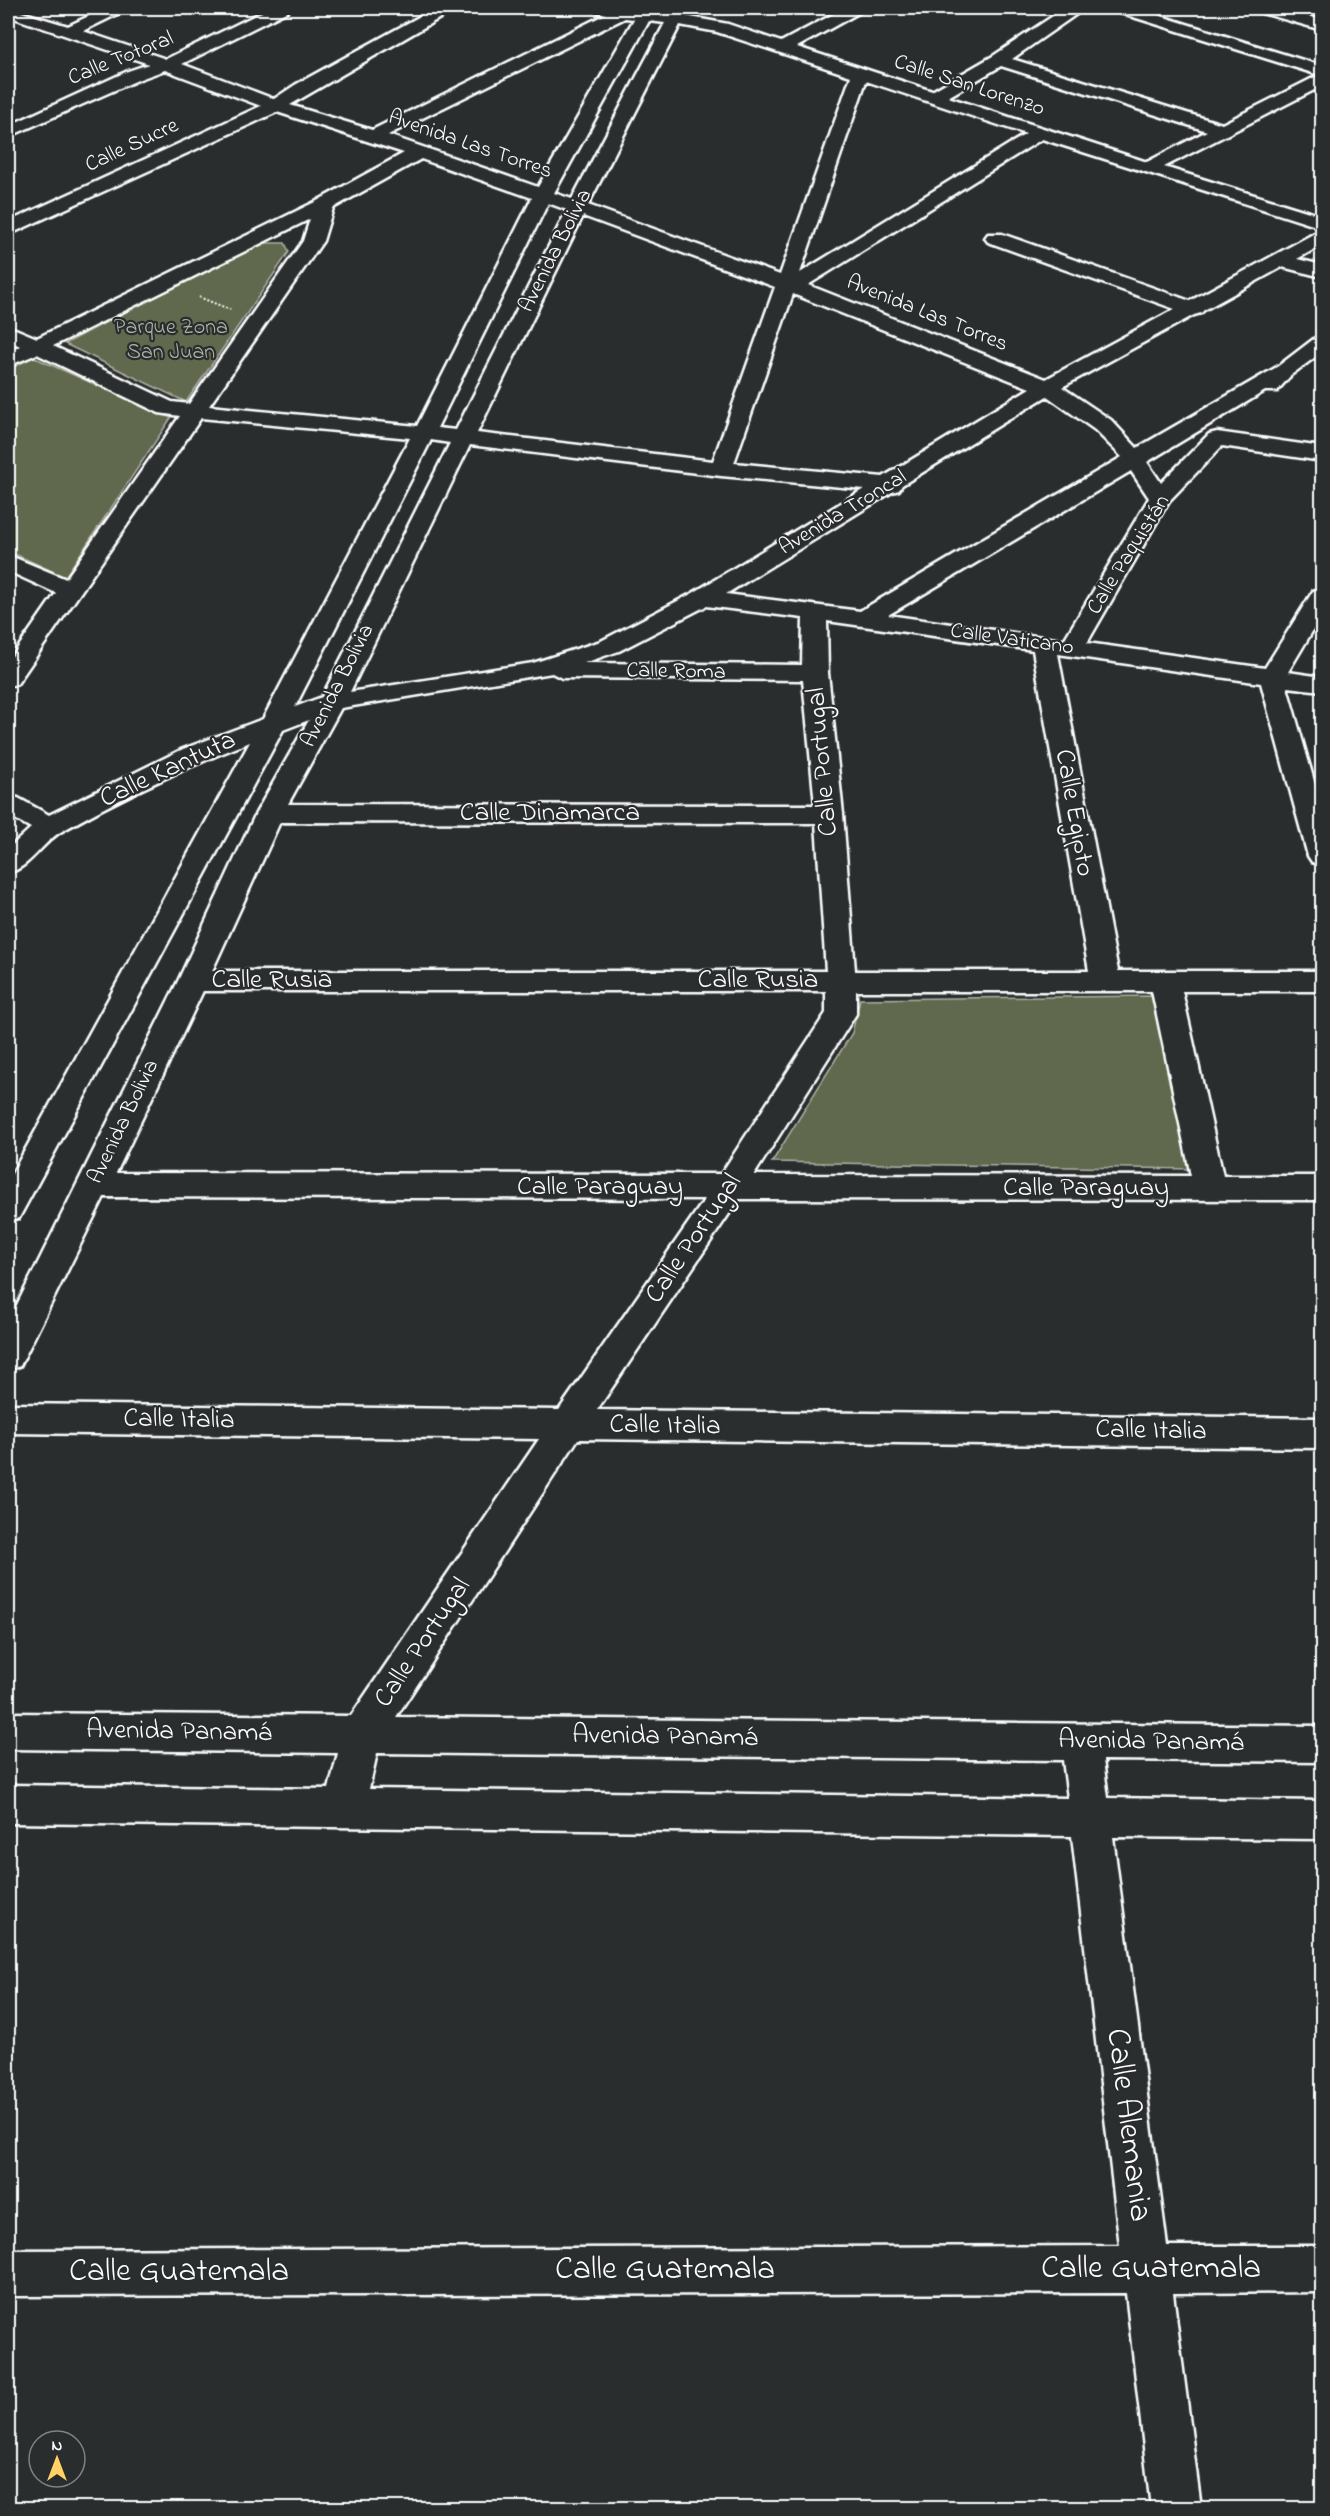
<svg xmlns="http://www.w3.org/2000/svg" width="1330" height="2516" font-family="'Indie Flower',sans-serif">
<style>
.green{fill:#60674d;stroke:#b0b3a6;stroke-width:1.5}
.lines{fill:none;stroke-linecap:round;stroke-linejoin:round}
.minor-casing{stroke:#fff;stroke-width:5}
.path{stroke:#fff;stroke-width:2;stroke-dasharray:2 2;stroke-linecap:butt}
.minor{fill:#2a2d2e;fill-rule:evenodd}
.labels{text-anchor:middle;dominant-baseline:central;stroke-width:4.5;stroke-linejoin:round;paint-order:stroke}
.far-street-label{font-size:22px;fill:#fff;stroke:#2a2d2e}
.far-park-label{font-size:22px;fill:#b0b3a6;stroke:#2a2d2e}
.street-label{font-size:27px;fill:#fff;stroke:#2a2d2e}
.near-street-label{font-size:33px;fill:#fff;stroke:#2a2d2e}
</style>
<rect width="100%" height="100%" fill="#2a2d2e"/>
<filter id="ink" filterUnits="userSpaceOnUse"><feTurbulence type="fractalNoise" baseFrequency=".0167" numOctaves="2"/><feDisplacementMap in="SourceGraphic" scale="12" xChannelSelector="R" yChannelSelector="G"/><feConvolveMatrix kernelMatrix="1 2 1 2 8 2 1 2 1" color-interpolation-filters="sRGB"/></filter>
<g filter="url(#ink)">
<path class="green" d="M265 243H285L289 252 186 402 65 344 172 287Z
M33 357 171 418 65 577 8 551V370Z
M1157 996 1192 1169 772 1162 852 1033 860 999Z"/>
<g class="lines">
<defs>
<path id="minor" d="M8 8 68 26 106 8H126L124 11 83 31 166 59 270 8H290L288 11 182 64 274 99 295 85 435 8H454L452 11 290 105 372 130 606 14 593 11 591 8 639 10 640 8H656L654 12 670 14 673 8H689L685 16 728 24 781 42 845 8H864L862 11 797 47 932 91 993 56 1065 8H1083L1081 11 1012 59 1222 124 1319 75 1114 11 1112 8H1135L1322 66V86L1164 167 1322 216V228L1042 139 808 285 1046 379 1175 309 988 242 985 238 988 234H1002L1190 301 1315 233 1322 231V245L1297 259 1322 265V277L1282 267 1204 310 1201 313 1194 315 1062 387 1111 420 1137 448 1277 367 1315 338 1322 336V352L1291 375 1277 391H1265L1147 462 1161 483 1209 434 1217 432 1322 447V461L1222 446 1169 501 1087 643 1265 668 1313 591 1322 589V615L1288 672 1322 677V691L1287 687 1322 809V865L1312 862 1308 856 1261 683 1058 654 1118 971H1322V991H1182L1223 1176H1322V1200L739 1199 597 1410 1322 1418V1448L578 1439 396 1717 1322 1726V1762L1103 1760 1108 1798 1322 1801V1839L1113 1837 1167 2246H1322V2292L1173 2293 1201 2508H1151L1126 2293 8 2296V2250L1120 2246 1072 1836 8 1823V1785L329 1789 338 1753 8 1749V1713L351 1716 539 1439 8 1433V1404L559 1410 705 1199 104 1197 20 1366 8 1370V1323L178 981 256 813 309 720 283 730 19 1218 8 1221V1181L250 742C186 767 122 797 62 831 42 842 31 867 8 873V849L31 828 8 815V796L18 798 49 815 183 749 263 719 410 438 201 418 17 684 8 686V662L56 593 8 571V555L66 579 180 416 159 413 37 354 8 366V352L20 346 8 340V326L37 338 317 201 404 153 277 112 8 235V222L261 106 165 70 140 79 8 137V126L128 71 149 64 8 16ZM625 18 634 19 538 187 388 135ZM649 21 665 23 572 199 554 193ZM680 25 717 32 851 76 780 275 588 205ZM1001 66 1207 131 1147 162 948 97ZM866 81 1026 134 800 273ZM421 159 532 198 417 426 209 406 323 241 333 208ZM548 203 567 210 456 430 437 428ZM583 216 775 287 713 461 477 433ZM310 219 303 241 189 404 172 402 53 346ZM793 294 1030 388 883 477 734 463ZM1047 396 1095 430 1122 457 860 611 726 594 892 492 899 490 902 485ZM431 440 450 443 322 697 295 707ZM470 445 721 476 864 489 693 593 601 641 533 663 350 692ZM1131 471 1149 498 1064 640 888 615ZM706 606 803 618 802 665 584 663 619 651ZM827 621 1033 650 1089 971H855L843 814 828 673ZM552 673 562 678 803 680 815 805 288 804 341 708ZM280 822 816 823 826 971H212ZM203 991H826V1013L721 1174 116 1173ZM856 991H1152L1191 1176 754 1175 856 1014ZM377 1753 1063 1760 1068 1798 369 1789Z
M1253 8H1277L1322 20V30L1255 11Z"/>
</defs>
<use href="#minor" class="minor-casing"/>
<path class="path" d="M199 297 231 310"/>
<use href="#minor" class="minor"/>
</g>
</g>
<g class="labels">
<g class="far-street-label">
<text transform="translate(121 59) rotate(-22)">Calle Totoral</text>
<text transform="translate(969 86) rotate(18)">Calle San Lorenzo</text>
<text transform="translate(470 145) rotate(19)">Avenida Las Torres</text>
<text transform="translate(132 146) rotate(-25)">Calle Sucre</text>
<text transform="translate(556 251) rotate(-63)">Avenida Bolivia</text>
<text transform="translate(927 314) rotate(22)">Avenida Las Torres</text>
<text transform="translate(843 513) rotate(-31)">Avenida Troncal</text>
<text transform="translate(1129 555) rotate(-58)">Calle Paquistán</text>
<text transform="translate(1012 640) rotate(8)">Calle Vaticano</text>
<text transform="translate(676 672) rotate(1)">Calle Roma</text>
<text transform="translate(338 686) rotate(-63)">Avenida Bolivia</text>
<text transform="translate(124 1122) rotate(-64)">Avenida Bolivia</text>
</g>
<g class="far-park-label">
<text x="171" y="328">Parque Zona<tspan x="171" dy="25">San Juan</tspan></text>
</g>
<g class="street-label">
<text transform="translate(823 762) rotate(-95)">Calle Portugal</text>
<text transform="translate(168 770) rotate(-25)">Calle Kantuta</text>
<text x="550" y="813">Calle Dinamarca</text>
<text transform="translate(1074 813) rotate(80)">Calle Egipto</text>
<text x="272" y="980">Calle Rusia</text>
<text x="758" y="980">Calle Rusia</text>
<text x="600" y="1187">Calle Paraguay</text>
<text x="1086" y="1188">Calle Paraguay</text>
<text transform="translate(694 1239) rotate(-56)">Calle Portugal</text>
<text transform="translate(179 1420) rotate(1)">Calle Italia</text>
<text transform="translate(665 1426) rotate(1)">Calle Italia</text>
<text transform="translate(1151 1431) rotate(1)">Calle Italia</text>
<text transform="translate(423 1643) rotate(-56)">Calle Portugal</text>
<text transform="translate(179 1732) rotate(1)">Avenida Panamá</text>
<text transform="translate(665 1737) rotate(1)">Avenida Panamá</text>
<text transform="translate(1151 1742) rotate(1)">Avenida Panamá</text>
</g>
<g class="near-street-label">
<text transform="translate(1128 2125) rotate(83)">Calle Alemania</text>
<text x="1151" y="2269">Calle Guatemala</text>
<text x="665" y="2270">Calle Guatemala</text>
<text x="179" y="2272">Calle Guatemala</text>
</g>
</g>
<rect width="1330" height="2516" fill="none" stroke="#2a2d2e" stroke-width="30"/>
<rect x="15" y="15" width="1300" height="2486" fill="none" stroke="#fff" stroke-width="2" filter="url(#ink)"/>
<g transform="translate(57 2459)"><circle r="28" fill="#2a2d2e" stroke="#7f8182" stroke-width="1.5"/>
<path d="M0-4.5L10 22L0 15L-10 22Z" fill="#ffd166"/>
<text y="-9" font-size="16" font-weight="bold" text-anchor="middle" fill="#ffffff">N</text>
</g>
</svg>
